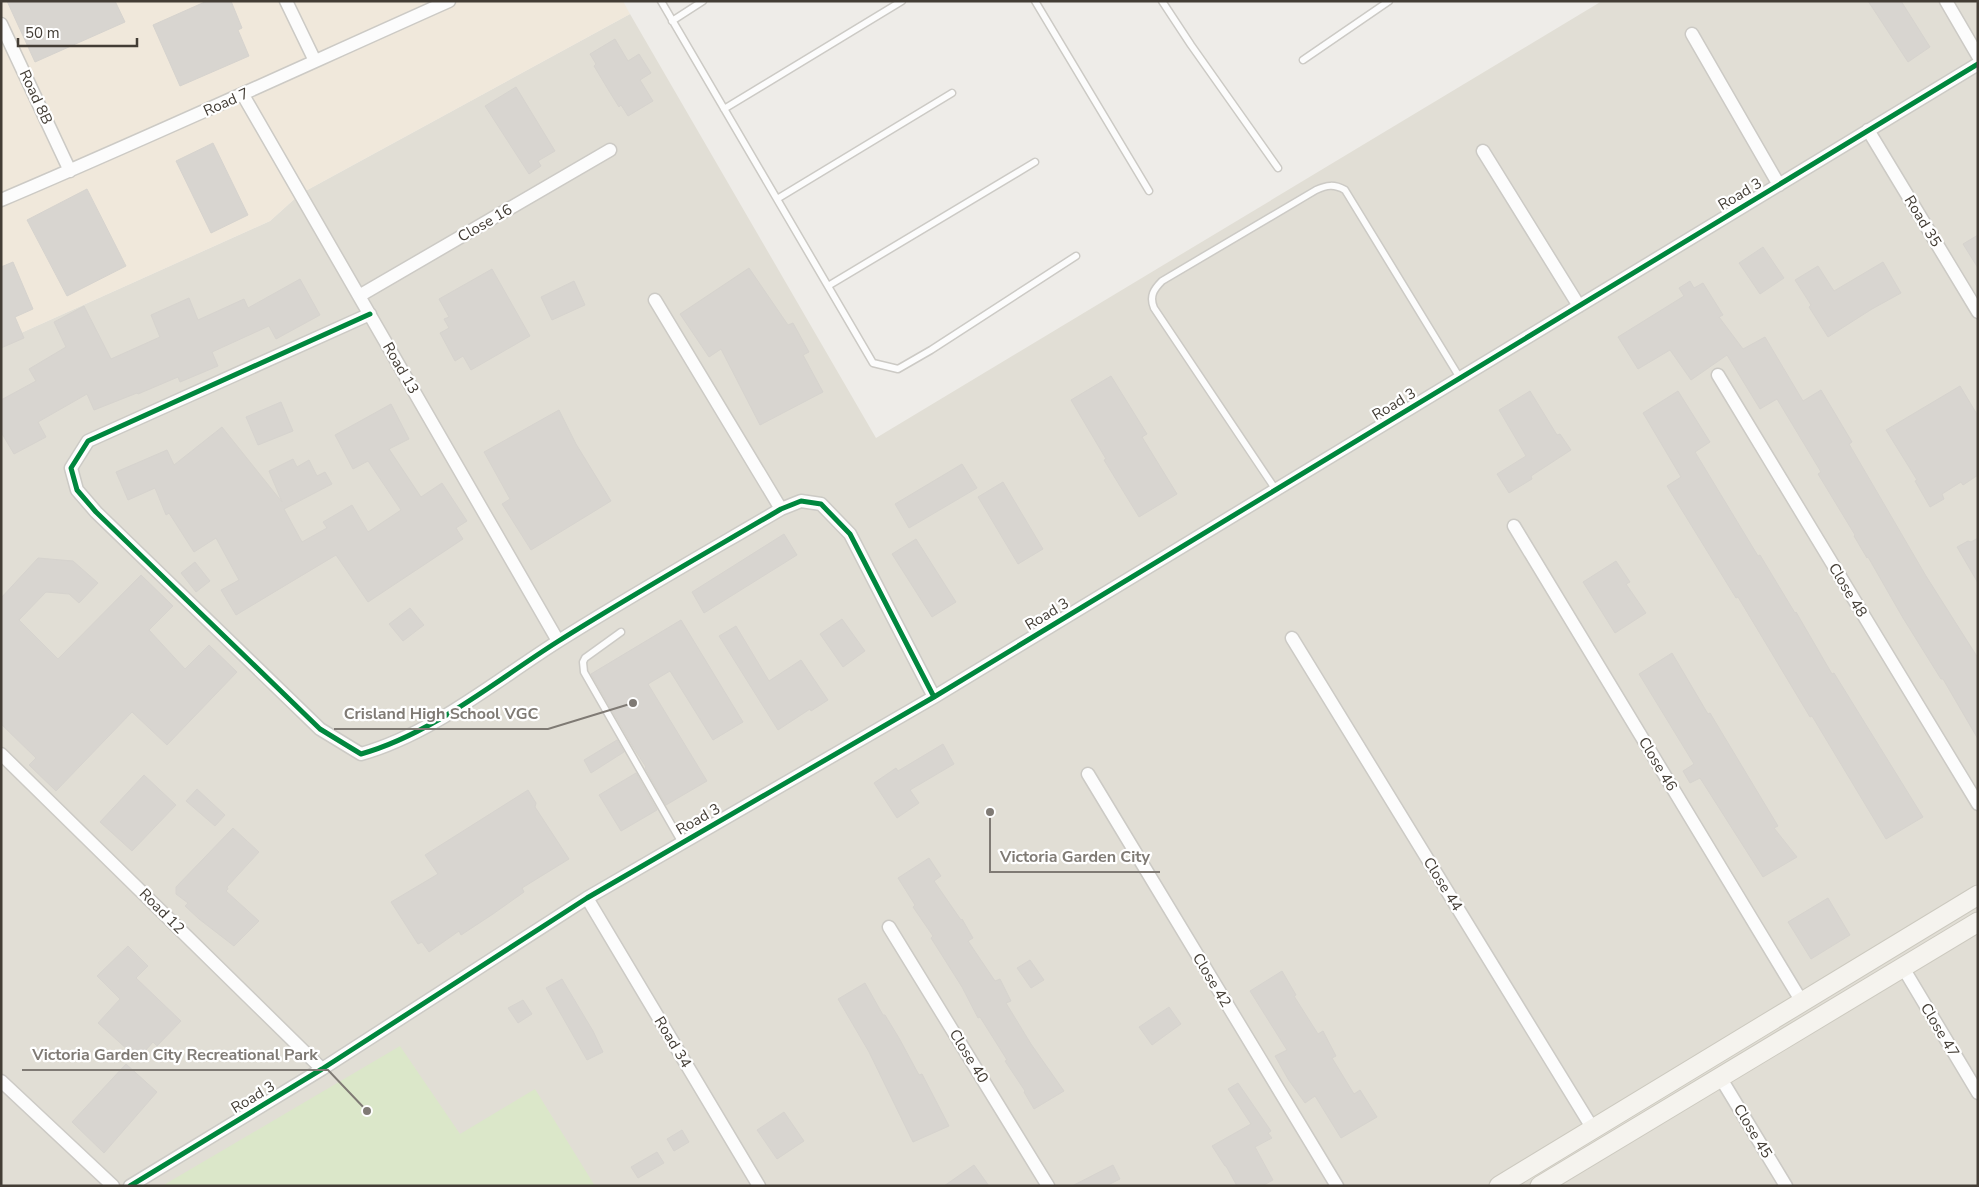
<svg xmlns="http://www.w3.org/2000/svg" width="1979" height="1187" font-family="'Nunito Sans',sans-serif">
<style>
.residential{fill:#e1ded5}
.commercial{fill:#f0e8db}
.green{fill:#dbe7c9}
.building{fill:#d8d5d0;stroke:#d6d3ce}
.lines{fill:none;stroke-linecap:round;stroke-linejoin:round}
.lane-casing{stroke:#cccac5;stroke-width:9}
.street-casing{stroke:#cccac5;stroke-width:15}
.secondary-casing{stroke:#ccc9bf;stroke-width:21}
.lane{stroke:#fcfcfc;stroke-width:6}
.street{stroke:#fcfcfc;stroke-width:12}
.secondary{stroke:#f5f3ee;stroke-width:19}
.cycleway-casing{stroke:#fff;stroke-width:8}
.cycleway{stroke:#00873e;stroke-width:5}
.labels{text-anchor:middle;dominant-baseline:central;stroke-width:4.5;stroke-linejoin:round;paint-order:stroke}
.street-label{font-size:15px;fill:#433d35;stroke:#fff}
.leader{fill:none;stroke:#7f7a74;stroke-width:2}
.callout-dot{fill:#7f7a74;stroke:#fff;stroke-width:2}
.callout-label{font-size:16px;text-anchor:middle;font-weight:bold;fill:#7f7a74;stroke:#fff;stroke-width:4.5;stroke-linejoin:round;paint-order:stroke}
</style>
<rect width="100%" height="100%" fill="#eeece8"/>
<path class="residential" d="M1602 1H1978V1186H1V342L270 221 300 194 630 14 876 438Z"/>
<path class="commercial" d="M1 1H623L630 14 300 194 270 221 1 342Z"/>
<path class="green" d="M400 1046 460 1134 535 1089 595 1186H162Z"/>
<path class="building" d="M7 1H115L125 22 35 62Z
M207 1H231L242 28 238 30 249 56 180 86 153 25Z
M1868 1H1901L1930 47 1908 62Z
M615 39 628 61 639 54 651 73 640 80 653 101 628 116 621 105 619 107 609 91 594 66 596 64 590 54Z
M516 87 555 151 538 161 541 166 529 174 485 106Z
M213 143 248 215 211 233 176 161Z
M87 189 126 266 67 296 27 220Z
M1978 235V268L1963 244Z
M1763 247 1784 278 1760 294 1739 263Z
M13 262 33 309 15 317 24 338 1 348V267Z
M1883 262 1901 293 1872 309 1828 337 1809 307 1811 305 1795 280 1818 266 1834 291Z
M749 268 788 325 793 323 809 352 803 355 823 392 760 425 721 349 709 357 680 314Z
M492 269 530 336 471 370 463 356 455 361 440 333 449 328 444 319 449 317 439 299Z
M300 279 320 315 276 339 269 326 212 352 218 366 180 382 178 377 138 394 137 393 94 410 87 394 38 422 46 437 14 454 1 432V400L36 381 29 369 66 347 54 322 84 306 111 359 160 337 151 315 189 298 198 320 244 299 248 308Z
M574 281 585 305 552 320 541 297Z
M1690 281 1694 288 1703 283 1723 315 1719 317 1743 349 1765 337 1803 401 1821 390 1852 442 1849 444 1926 576 1978 658V739L1943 679H1941L1903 618 1868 557 1867 558 1854 536 1855 535 1818 474 1821 472 1777 399 1760 409 1727 355 1691 380 1670 350 1638 369 1618 337 1684 296 1679 288Z
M1111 376 1147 434 1142 437 1177 494 1139 517 1104 460 1106 459 1071 400Z
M1960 386 1978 416V475L1963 485 1961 482 1942 494 1944 499 1930 507 1915 481 1917 480 1886 430Z
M1530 391 1557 435 1560 434 1571 450 1531 476 1532 479 1509 493 1497 474 1526 456 1499 410Z
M1678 391 1710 442 1695 452 1758 556 1760 555 1795 613 1796 612 1832 674 1834 673 1923 817 1886 839 1812 716 1810 717 1738 597 1736 598 1667 486 1681 477 1643 413Z
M281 402 293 431 258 445 246 417Z
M391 404 409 439 389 449 421 497 442 483 467 521 456 528 463 539 368 602 336 555 236 615 221 590 239 580 216 538 194 552 169 513 166 515 155 488 128 500 116 472 167 450 174 465 222 427 282 502 269 471 293 459 297 467 309 460 317 476 325 472 332 484 284 509 302 542 327 528 323 522 352 505 368 532 401 510 368 461 353 469 335 435Z
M559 410 576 444 611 501 531 550 502 504 510 499 484 452Z
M962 464 977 488 909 528 895 504Z
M1003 482 1043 549 1018 564 978 497Z
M784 534 797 555 704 613 692 592Z
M1978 538V583L1957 547 1968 541 1971 542Z
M916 539 956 602 932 617 892 554Z
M38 558 73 561 98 583 79 603 69 594 46 592 19 620 58 659 141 575 173 606 149 630 185 669 209 645 237 672 167 745 132 712 56 791 29 765 36 758 1 724V598Z
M1616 561 1630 582 1626 584 1646 613 1615 633 1583 582Z
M195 562 210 581 196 592 181 573Z
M410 608 424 625 403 641 389 624Z
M842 619 865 651 843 667 820 634Z
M681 620 743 722 713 740 670 671 648 684 707 781 666 805 645 768 646 767 633 747 591 674Z
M736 626 769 681 801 660 828 700 811 711 810 709 778 730 719 636Z
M1672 653 1708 714 1710 713 1778 826 1774 828 1797 857 1763 877 1700 778 1690 783 1683 771 1694 764 1639 674Z
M617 740 624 752 591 773 584 760Z
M943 744 954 764 910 790 919 803 897 818 874 783 896 768 898 771Z
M636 773 657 810 621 831 599 795Z
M144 775 176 805 132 851 100 822Z
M197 789 225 815 215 826 186 801Z
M528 790 536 803 535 807 569 859 522 888 524 892 493 914 461 935 459 931 429 952 422 942 418 944 391 902 438 874 425 855Z
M233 828 259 852 227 887 228 889 226 891 259 921 234 946 199 919 185 906 188 903 176 894V887Z
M929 858 941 876 934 881 961 920 962 919 973 938 968 941 995 981 1000 979 1011 1001 1006 1003 1031 1044 1064 1091 1034 1109 1024 1092 1025 1091 1005 1061 1007 1060 980 1017 978 1018 962 987 931 938 933 936 913 907 915 905 898 878Z
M1828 898 1850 935 1811 959 1788 922Z
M128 946 148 966 136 978 181 1021 157 1046 153 1042 138 1059 98 1023 120 999 97 976Z
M1030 960 1044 980 1031 988 1017 968Z
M1282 971 1296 995 1294 996 1318 1034 1323 1031 1336 1056 1332 1058 1354 1094 1360 1090 1377 1117 1341 1138 1315 1096 1305 1103 1288 1079 1275 1056 1287 1050 1250 991Z
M562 979 593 1031 603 1052 587 1060 546 988Z
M865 983 883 1015H885L899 1038 919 1075 922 1074 949 1126 913 1142 869 1052 838 999Z
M523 1000 532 1014 518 1023 508 1008Z
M1169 1007 1181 1024 1152 1045 1139 1027Z
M126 1064 157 1092 104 1153 72 1122Z
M1238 1083 1271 1131 1268 1133 1272 1138 1255 1147 1273 1180 1262 1186H1237L1226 1166H1225L1212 1146 1251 1124 1228 1089Z
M784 1112 804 1141 777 1159 757 1130Z
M682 1130 689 1142 674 1151 667 1139Z
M657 1152 664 1163 638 1178 631 1167Z
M974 1165 989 1186H944Z
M1113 1165 1120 1179 1106 1186H1072Z"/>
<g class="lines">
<defs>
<path id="lane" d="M661 1 873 363 898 369 931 350 1076 256
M1035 1 1149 191
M1162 1 1191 45 1278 168
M672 21 703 1
M1303 60 1389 1
M724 109 902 1
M777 199 952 93
M828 286 1035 162
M1276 490 1154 308C1149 296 1154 289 1162 281L1316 190C1327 185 1334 184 1345 190L1460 378
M621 632 585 658 583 662 584 672 682 843"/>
<path id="street" d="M286 1 315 61
M1946 1 1978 56
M1 24 70 171
M1692 34 1779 185
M243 95 558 641
M1868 130 1978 312
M1483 151 1579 306
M1 200C152 136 299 68 449 1
M359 296 610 150
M655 300 781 509
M370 314 88 441 71 468 77 490 96 512 320 729 361 754C432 734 494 682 557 642 630 596 706 553 781 509L801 501 821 504 850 534 934 697
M1718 375 1978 804
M1514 526 1802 1002
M1292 638 1593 1129
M1 754 322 1069
M1088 774 1337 1186
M587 898 759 1186
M889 927 1048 1186
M1902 966 1978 1093
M1720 1077 1786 1186
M1 1081 113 1186
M130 1186 322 1069 587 898 934 697 1978 64"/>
<path id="secondary" d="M1499 1186 1978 895
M1540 1186 1978 922"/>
</defs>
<use href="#lane" class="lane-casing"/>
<use href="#street" class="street-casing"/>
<use href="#secondary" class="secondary-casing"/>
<use href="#lane" class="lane"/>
<use href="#street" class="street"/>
<use href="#secondary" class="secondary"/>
<defs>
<path id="cycleway" d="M370 314 88 441 71 468 77 490 96 512 320 729 361 754C432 734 494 682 557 642 630 596 706 553 781 509L801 501 821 504 850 534 934 697
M130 1186 322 1069 587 898 934 697 1978 64"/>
</defs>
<use href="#cycleway" class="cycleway-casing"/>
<use href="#cycleway" class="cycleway"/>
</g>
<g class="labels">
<g class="street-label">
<text transform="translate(36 97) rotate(65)">Road 8B</text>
<text transform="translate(226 102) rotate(-24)">Road 7</text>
<text transform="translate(1740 194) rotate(-31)">Road 3</text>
<text transform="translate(1923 221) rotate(59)">Road 35</text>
<text transform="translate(485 223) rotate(-30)">Close 16</text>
<text transform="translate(401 368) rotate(60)">Road 13</text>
<text transform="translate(1394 404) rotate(-31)">Road 3</text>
<text transform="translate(1848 590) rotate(59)">Close 48</text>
<text transform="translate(1047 614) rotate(-31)">Road 3</text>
<text transform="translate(1658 764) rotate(59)">Close 46</text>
<text transform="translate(698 819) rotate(-30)">Road 3</text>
<text transform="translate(1443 884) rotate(58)">Close 44</text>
<text transform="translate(162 911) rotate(45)">Road 12</text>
<text transform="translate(1212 980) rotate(59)">Close 42</text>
<text transform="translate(1940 1030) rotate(59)">Close 47</text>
<text transform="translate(673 1042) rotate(59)">Road 34</text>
<text transform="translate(969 1056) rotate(58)">Close 40</text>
<text transform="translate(253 1097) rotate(-31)">Road 3</text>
<text transform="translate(1753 1131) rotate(59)">Close 45</text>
</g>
</g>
<path class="leader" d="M633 703L548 729H334M990 812L990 872H1160M367 1111L328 1070H22"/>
<g class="callout-dot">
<circle cx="633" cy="703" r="5"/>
<circle cx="990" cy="812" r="5"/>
<circle cx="367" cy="1111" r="5"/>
</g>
<g class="callout-label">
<text x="441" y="719">Crisland High School VGC</text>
<text x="1075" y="862">Victoria Garden City</text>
<text x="175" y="1060">Victoria Garden City Recreational Park</text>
</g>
<rect width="1979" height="1187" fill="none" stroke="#433d35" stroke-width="5"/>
<path d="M18 38v8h119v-8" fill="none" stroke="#433d35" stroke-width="2.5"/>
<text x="25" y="38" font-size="15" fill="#433d35" stroke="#ffffff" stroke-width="4" paint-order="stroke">50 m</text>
</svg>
